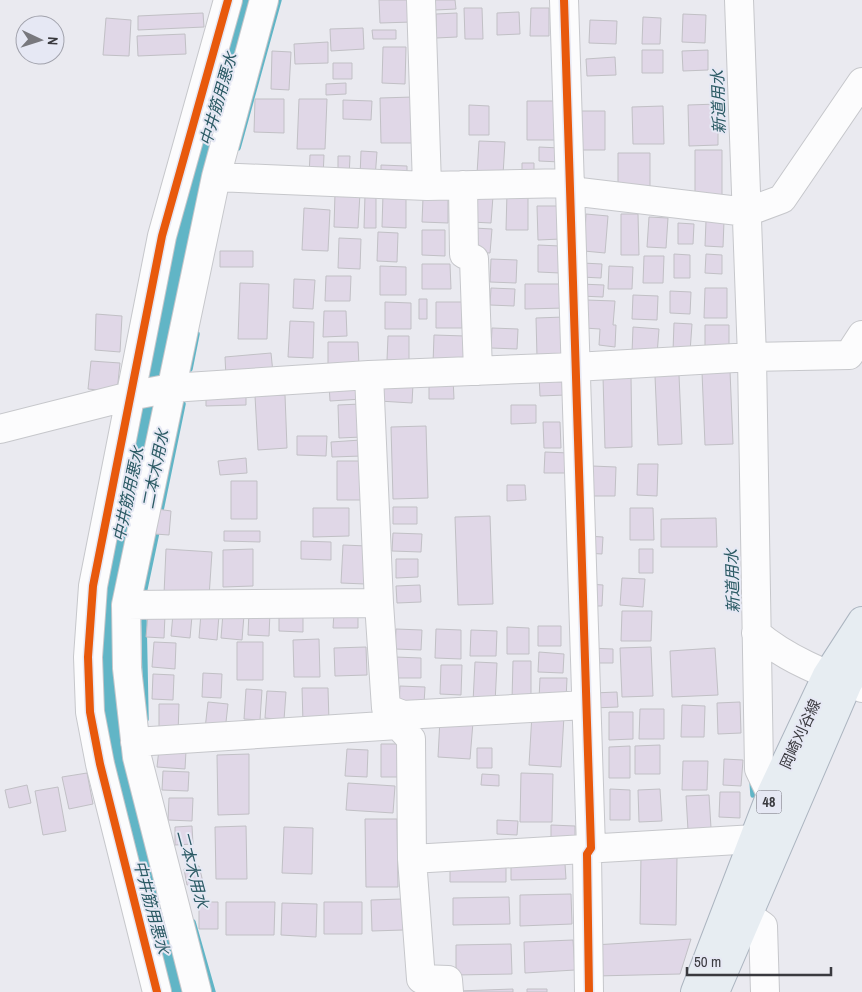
<svg xmlns="http://www.w3.org/2000/svg" width="862" height="992" font-family="'Archivo Narrow','Noto Sans JP',sans-serif">
<style>
.lines{fill:none;stroke-linecap:round;stroke-linejoin:round}
.stream{stroke:#61b5c6;stroke-width:5.5}
.canal{stroke:#61b5c6;stroke-width:20}
.building{fill:#e0d7e7;stroke:#c1c0c5}
.minor-casing{stroke:#c6c7cb;stroke-width:30}
.major-casing{stroke:#acb5c0;stroke-width:30}
.minor{stroke:#fcfcfd;stroke-width:28}
.major{stroke:#e7edf2;stroke-width:28}
.cycleway-casing{stroke:#e6e8f4;stroke-width:11}
.cycleway{stroke:#e8590c;stroke-width:8}
.labels{text-anchor:middle;dominant-baseline:central;stroke-width:4;stroke-linejoin:round;paint-order:stroke}
.shield{fill:#e6e8f4;stroke:#6e6e75;stroke-width:1}
.shield-label{font-size:14px;font-weight:bold;fill:#3a3a3f}
.street-label{font-size:15px;fill:#3a3a3f;stroke:#e6e8f4}
.water-label{font-size:16px;font-style:italic;fill:#2b5a64;stroke:#e6e8f4}
</style>
<rect width="100%" height="100%" fill="#eaeaf0"/>
<g class="lines">
<path class="stream" d="M238 148 279 0
M190 369 197 334
M160 515 183 404
M143 598 158 527
M144 621 146 719
M752 780 753 795
M193 922 213 992"/>
<path class="canal" d="M174 992 120 785 107 711 105 658 108 593 182 232 246 0"/>
</g>
<path class="building" d="M379 0H412V22L380 23Z
M435 0H455L456 9 435 10Z
M464 8H482L483 39H465Z
M531 8H549V36H530Z
M519 12 520 34 497 35V13Z
M203 13 204 27 138 30V16Z
M457 13V37L436 38V14Z
M683 14 706 15 705 43 682 42Z
M643 17 661 18 660 44H642Z
M106 18 131 20 129 56 103 55Z
M590 20 617 21 616 44 589 43Z
M363 28 364 49 331 51 330 29Z
M372 30H396V39H373Z
M185 34 186 54 138 56 137 36Z
M328 42V63L295 64 294 44Z
M383 47H406L405 84 382 83Z
M642 50H663V73H642Z
M708 50V70L683 71 682 51Z
M272 51 291 52 289 90 271 89Z
M615 57 616 75 587 76 586 59Z
M333 63H352V79H333Z
M346 83V94L326 95V84Z
M413 97V143H381L380 98Z
M255 99H284V133L254 132Z
M299 99H327L325 149H297Z
M343 100 372 101 371 120 343 119Z
M527 101H557V140H527Z
M718 104V145L689 146 688 105Z
M469 105 489 106V135H469Z
M663 106 664 144H633L632 107Z
M576 111H605V150H576Z
M479 141 505 142 503 175 477 174Z
M539 147 560 148V162L539 161Z
M695 150H722V196L695 197Z
M361 151 377 152 375 178 360 177Z
M618 153H650V190H618Z
M310 155H324L323 177 309 176Z
M338 156H350L349 178 338 177Z
M522 163H534V179H522Z
M381 165 407 166V181L381 180Z
M507 192 528 193V230H506Z
M335 193H360L358 228 334 227Z
M383 194 406 195V228L382 227Z
M473 194 493 196 491 223 471 222Z
M365 195H376V228H364Z
M423 198 448 199V223L422 222Z
M537 206H560L561 239 538 240Z
M304 208 330 210 328 251 302 250Z
M586 214 608 216 605 253 584 251Z
M621 214H638L639 255H621Z
M649 217 668 218 666 248 647 247Z
M706 221H724L723 247 705 246Z
M678 223 694 224 693 244H678Z
M474 228 492 229 490 253 473 252Z
M422 230H445V256L422 255Z
M378 232 398 233 397 262 377 261Z
M339 238 361 239 360 269 338 268Z
M538 245 560 246V273L538 272Z
M220 251H253V267H220Z
M674 254 690 255V278H674Z
M706 254 722 255V274L705 273Z
M644 256H664L663 283H643Z
M491 259 517 260 516 283 490 282Z
M582 263 602 264 601 278 581 277Z
M422 264H450L451 289H422Z
M380 266 406 267V295H380Z
M609 266 633 267 632 289H608Z
M326 276H351L350 301H325Z
M294 279 315 280 313 309 293 308Z
M240 283 269 284 267 339H238Z
M525 284H565V308L525 309Z
M580 284 604 285 603 297 580 296Z
M491 288 515 289 514 306 490 305Z
M705 288H727V318H704Z
M670 291 691 292 690 314 670 313Z
M633 295 658 296 657 320 632 319Z
M419 299H427V319H419Z
M586 300 615 301 613 325H616L615 347 599 345 600 329 584 328Z
M385 302 411 303V329H385Z
M436 302H462V328H436Z
M324 311H346L347 336 323 337Z
M96 314 122 316 120 352 95 350Z
M564 317V356L537 357 536 318Z
M290 321 314 322 313 358 288 357Z
M674 323 692 324 690 352 673 351Z
M705 325H729V352H705Z
M633 327 659 329 657 355 632 353Z
M492 328 518 329 517 349 491 348Z
M434 335 465 336V364H433Z
M388 336H409V361L387 360Z
M328 342H358L359 367H328Z
M271 353 273 373 226 377 225 357Z
M91 361 120 363 117 392 88 389Z
M730 371 733 444 705 445 702 372Z
M539 375H565L566 395 540 396Z
M679 375 682 444 658 445 655 376Z
M603 377H631L632 447 605 448Z
M429 378H453L454 399H429Z
M361 382 362 399 330 401 329 384Z
M380 382 413 384 412 403 379 401Z
M206 389H246V405L206 406Z
M285 395 287 448 258 450 255 396Z
M361 404 362 437 339 438 338 405Z
M511 405H536V423L511 424Z
M543 422H560L561 448H544Z
M426 426 428 498 393 499 391 427Z
M297 436H327L326 456 297 455Z
M361 440 362 456 332 457 331 442Z
M545 452 569 453V473H544Z
M246 458 247 473 220 475 218 461Z
M337 461H363V500H337Z
M638 464H658L657 496 637 495Z
M592 466 616 467 615 496H591Z
M231 481H257V519H231Z
M507 485H525L526 500 507 501Z
M393 507H417V524H393Z
M313 508H349V536L313 537Z
M630 508H653L654 540H630Z
M157 509 171 511 169 535 155 534Z
M490 516 493 604 458 605 455 517Z
M716 518 717 547H661V519Z
M224 531H260V542L224 541Z
M393 533 422 534 421 552 392 551Z
M587 536 603 537 602 554 586 553Z
M301 541 331 542V560L301 559Z
M343 545 367 546 365 584 341 583Z
M166 549 212 552 209 597 164 594Z
M253 549V586L223 587V550Z
M639 549H653V573H639Z
M396 559H418V577L396 578Z
M622 578 645 579 643 607 620 605Z
M589 584 603 585 602 606H588Z
M420 585 421 602 397 603 396 586Z
M249 611 270 612 269 636 248 635Z
M622 611H652L651 641H621Z
M334 612H358V628H333Z
M201 613 219 615 217 640 199 638Z
M223 613 244 615 242 640 221 638Z
M148 614 165 615 164 638 146 637Z
M173 614 192 616 190 638 171 636Z
M279 615 303 616V632L279 631Z
M538 626H561V646H538Z
M507 627 529 628V654H507Z
M396 629 422 630 421 650 395 649Z
M436 629 461 630V659L435 658Z
M471 630 497 631 496 656H470Z
M319 639 320 677H294L293 640Z
M154 642 176 643 175 669 152 667Z
M237 642H263V680H237Z
M366 647 367 675 335 676 334 648Z
M651 647 653 696 622 697 620 648Z
M589 648 613 649V663H589Z
M715 648 718 695 672 697 670 651Z
M539 652 564 654 563 673 538 672Z
M395 657 421 658V678H395Z
M513 661H531V700H512Z
M475 662 497 663 495 703 473 702Z
M441 665H462L461 695 440 694Z
M203 673 222 674 221 698 202 697Z
M153 674 174 675 173 700 152 699Z
M540 678H567L566 700 539 699Z
M400 686 425 687 424 704 399 703Z
M302 688H328L329 722 303 723Z
M246 689 262 690 260 720 244 719Z
M267 691 286 692 284 720 265 718Z
M617 692 618 707 593 708V693Z
M208 702 228 704 225 731 205 729Z
M740 702 741 733 718 734 717 703Z
M159 704H179L178 734 159 733Z
M682 705 705 706 704 737H681Z
M640 709H664V739H639Z
M609 712H633V739L609 740Z
M532 714 564 716 561 767 529 765Z
M440 719 473 722 470 759 438 757Z
M381 744H400V777H381Z
M660 745V774H635V746Z
M630 746V778H609V747Z
M477 748H492V768H477Z
M159 749 186 751 185 769 157 767Z
M347 749 368 750 367 777 345 776Z
M249 754V814L218 815 217 755Z
M724 759 743 760 741 786 723 785Z
M683 761H708L707 790H682Z
M163 771 189 772 188 791 162 790Z
M87 773 93 804 69 809 62 777Z
M521 773 553 774 552 822H520Z
M482 774 499 775V786L481 785Z
M348 783 395 786 393 813 346 810Z
M27 785 31 803 9 808 5 790Z
M58 787 66 831 43 835 35 791Z
M610 789 630 790V820H610Z
M660 789 662 821 639 822 638 790Z
M720 792H740V818L719 817Z
M709 795 711 828 688 830 686 796Z
M169 798H193L192 821 168 820Z
M365 819H397L398 887H366Z
M497 820 518 821 517 835 497 834Z
M551 825 575 826V843H551Z
M192 826 193 844 175 845V827Z
M246 826 247 879H216L215 827Z
M284 827 313 828 312 874 282 873Z
M641 856 677 857 676 925 640 924Z
M565 864 566 879 511 880V865Z
M506 865V882H450V866Z
M199 866 203 882 187 885 184 869Z
M571 894 572 924 520 926V895Z
M509 897 510 924 453 925V898Z
M402 899 403 930 372 931 371 900Z
M199 902H218V929H199Z
M226 902H275L274 935H226Z
M324 902H362V934H324Z
M282 903 317 904 316 937 281 935Z
M691 939 680 974 596 976 594 945Z
M573 940 575 970 525 973 524 942Z
M511 944 512 974 456 975V945Z
M513 989V992H458V991Z
M527 989H547V992H527Z"/>
<g class="lines">
<defs>
<path id="minor" d="M421 0 427 186
M564 0 591 848 587 854 589 992
M739 0 752 357 759 769 771 794
M216 177 427 186 571 183
M463 185 464 254 474 259 478 371
M571 191 747 212 782 199 862 82
M0 429 130 396 171 388 369 375 575 367 752 357 849 355 862 335
M379 603 386 708 403 715 586 705
M126 605 379 603 369 375
M756 633C786 659 825 674 862 688
M403 715 398 725 411 739 412 859 421 979 448 980 449 992
M135 742 398 725
M412 859 755 839
M747 915 763 926 765 992
M157 992 100 764 90 712 88 657 93 586 162 236 228 0
M197 992 137 757 127 668 126 605 216 177 264 0"/>
<path id="major" d="M695 992 771 794 827 675 862 621
M715 992 848 683 862 661"/>
</defs>
<use href="#minor" class="minor-casing"/>
<use href="#major" class="major-casing"/>
<use href="#minor" class="minor"/>
<use href="#major" class="major"/>
<defs>
<path id="cycleway" d="M564 0 591 848 587 854 589 992
M157 992 100 764 90 712 88 657 93 586 162 236 228 0"/>
</defs>
<use href="#cycleway" class="cycleway-casing"/>
<use href="#cycleway" class="cycleway"/>
</g>
<g class="labels">
<rect class="shield" x="756.5" y="790.5" width="25" height="23" rx="4"/>
<g class="shield-label">
<text x="769" y="802">48</text>
</g>
<g class="street-label">
<text transform="translate(800 734) rotate(-65)">岡崎刈谷線</text>
</g>
<g class="water-label">
<text transform="translate(218 99) rotate(-74)">中井筋用悪水</text>
<text transform="translate(718 102) rotate(-92)">新道用水</text>
<text transform="translate(155 469) rotate(-79)">二本木用水</text>
<text transform="translate(128 494) rotate(-78)">中井筋用悪水</text>
<text transform="translate(732 581) rotate(-92)">新道用水</text>
<text transform="translate(193 869) rotate(75)">二本木用水</text>
<text transform="translate(152 907) rotate(75)">中井筋用悪水</text>
</g>
</g>
<g transform="translate(40 40) rotate(94)"><circle r="24" fill="#e6e8f4" stroke="#a1a2ac"/>
<path d="M0-4L9 19L0 12L-9 19Z" fill="#78787d"/>
<text y="-8" font-size="14" font-weight="bold" text-anchor="middle" fill="#3a3a3f">N</text>
</g>
<path d="M687 967v8h144v-8" fill="none" stroke="#3a3a3f" stroke-width="2.5"/>
<text x="694" y="967" font-size="15" fill="#3a3a3f" stroke="#e6e8f4" stroke-width="4" paint-order="stroke">50 m</text>
</svg>
